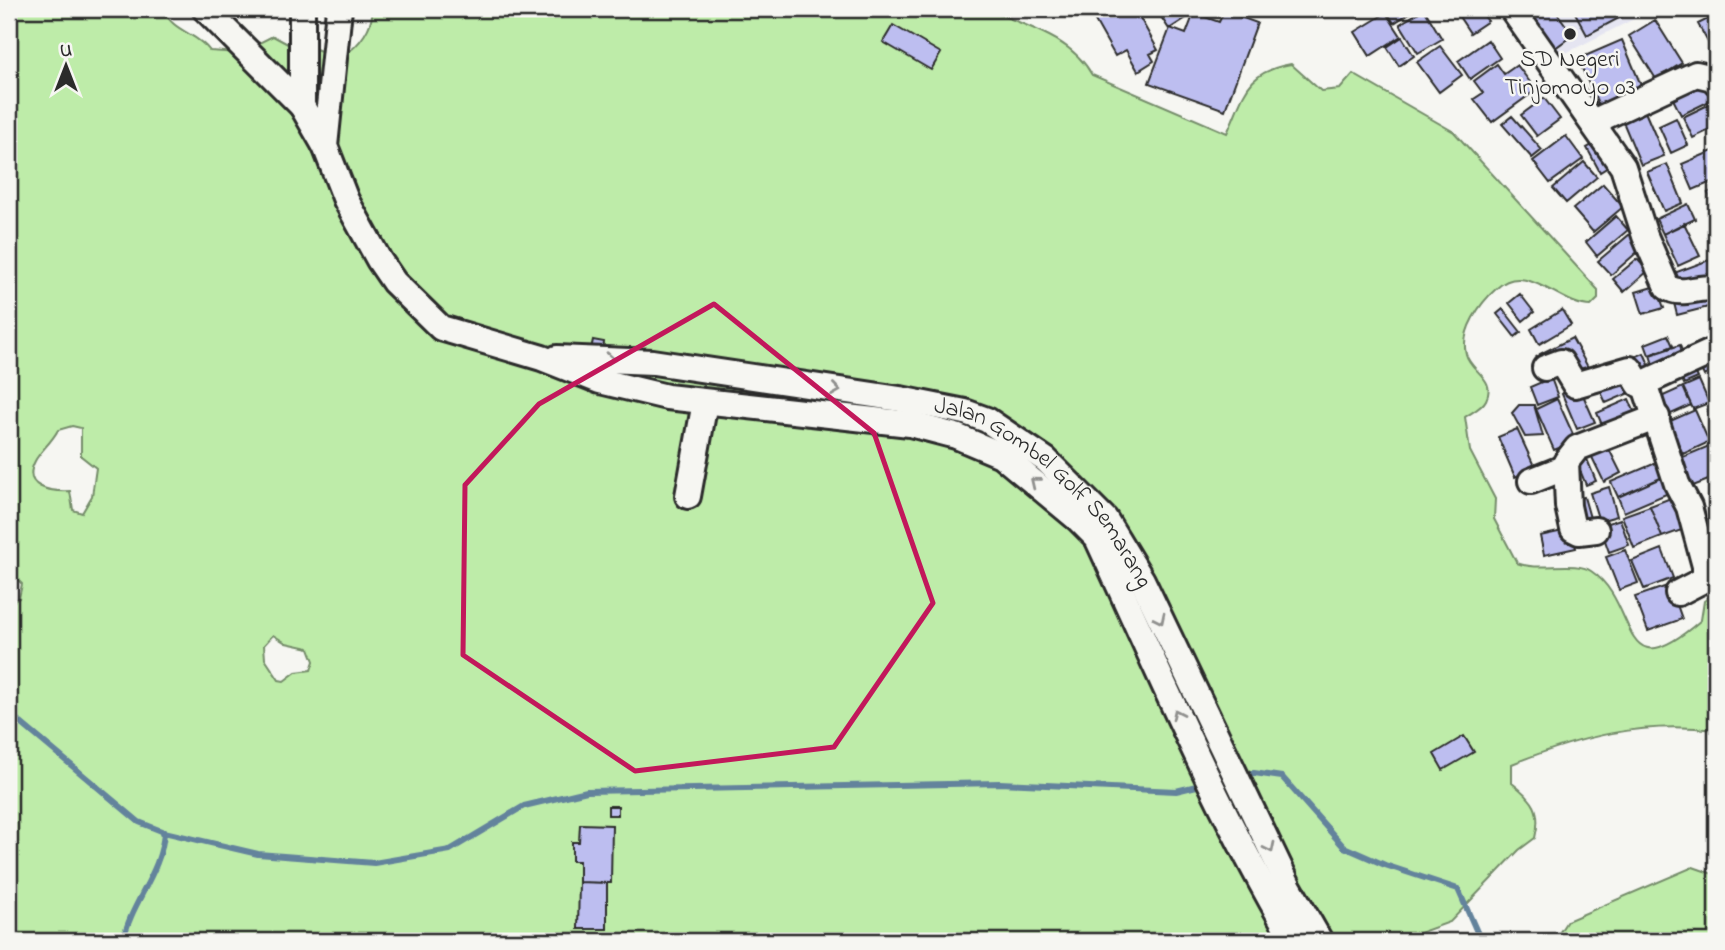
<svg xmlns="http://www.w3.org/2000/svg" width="1725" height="950" font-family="'Indie Flower',sans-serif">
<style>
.built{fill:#e5e5f1}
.green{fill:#beeca9;stroke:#748c6a;stroke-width:2;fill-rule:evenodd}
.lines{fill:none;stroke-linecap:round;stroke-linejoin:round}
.stream{stroke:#64839c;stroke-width:6}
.building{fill:#bdbef0;stroke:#2b2b2b;stroke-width:2}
.minor-casing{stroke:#2b2b2b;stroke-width:30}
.minor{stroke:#f6f6f2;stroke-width:24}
.oneway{stroke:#90908e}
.marked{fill:none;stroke:#c2185b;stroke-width:5;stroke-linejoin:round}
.poi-dot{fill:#2b2b2b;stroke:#f6f6f2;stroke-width:2.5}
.labels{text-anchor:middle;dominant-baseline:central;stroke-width:5;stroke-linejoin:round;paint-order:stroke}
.poi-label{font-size:24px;fill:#2b2b2b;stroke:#f6f6f2}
.street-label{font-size:24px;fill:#2b2b2b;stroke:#f6f6f2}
</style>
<rect width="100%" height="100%" fill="#f6f6f2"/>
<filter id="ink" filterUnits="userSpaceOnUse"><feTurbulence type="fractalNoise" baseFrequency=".0143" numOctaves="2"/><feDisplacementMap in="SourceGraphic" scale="14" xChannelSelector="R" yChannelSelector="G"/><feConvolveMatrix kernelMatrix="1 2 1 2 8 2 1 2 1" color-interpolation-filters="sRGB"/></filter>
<g filter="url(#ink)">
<path class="built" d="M1518 9H1654L1554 59Z"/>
<path class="green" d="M9 9H163C172 32 196 32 210 51L239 53 273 36 299 50 307 45 325 53 344 55C359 46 374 26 372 9H987C1025 26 1071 37 1092 75L1227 133C1245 94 1245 72 1291 64L1321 91 1340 89 1353 74 1454 132 1598 290V299L1591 306C1560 306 1526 260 1497 288 1480 303 1460 331 1466 354 1470 371 1497 379 1486 400 1482 408 1472 412 1465 417L1470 451 1495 499 1494 519 1517 563C1540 572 1574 560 1591 571 1641 604 1616 694 1701 620L1704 601 1716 592V730C1644 720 1579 737 1512 764V783C1534 800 1542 811 1535 838L1519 850 1450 922 1397 941H9V604L19 598 22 584 9 571 14 562 9 552ZM72 426 81 428V456L96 468 92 496 82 513 73 510 70 491C51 492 21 488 35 461 41 450 51 443 58 430ZM273 635 286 643 309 648 314 661 311 670 296 672 284 681 279 680 265 659 264 645Z
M1693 867 1716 875V941H1554L1567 921Z"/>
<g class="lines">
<path class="stream" d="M9 713 139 822 164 832 258 854 374 863 450 850 524 806 587 791 1000 783 1176 791 1205 784
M1242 775 1254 773 1282 777 1344 847 1385 865 1458 889 1481 941
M123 941C131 902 162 872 164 832"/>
</g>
<path class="building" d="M1091 9H1135L1158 50 1150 54 1154 61 1138 71 1126 50 1115 56 1089 10Z
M1156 9H1200L1169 29Z
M1385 9H1413L1414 10 1394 23Z
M1424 9 1442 39 1418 53 1400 24Z
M1454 9H1495L1484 16 1488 21 1470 33Z
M1526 9H1554L1573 35 1555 48Z
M1573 9H1636L1587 35Z
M1224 11 1257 23 1225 110 1149 83 1170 28 1186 34 1194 13 1219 22Z
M1386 13 1401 36 1370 56 1355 32Z
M1716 15V43L1710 46 1698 24Z
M1655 20 1682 63 1656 79 1629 36Z
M893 25 941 53 931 70 883 42Z
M1402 37 1414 56 1399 66 1387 47Z
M1488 40 1500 58 1470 79 1458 61Z
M1622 40 1643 90 1600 109 1578 59Z
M1440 46 1462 75 1439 92 1417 62Z
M1497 64 1504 74 1517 65 1536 90 1492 122 1474 99 1483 93 1474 81Z
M1709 82 1716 98 1681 115 1673 99Z
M1544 98 1560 119 1537 136 1521 115Z
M1708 105 1716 127 1693 138 1683 117Z
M1643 107 1664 156 1641 165 1621 117Z
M1512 116 1542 150 1532 158 1502 124Z
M1676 118 1688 145 1671 153 1659 126Z
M1566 136 1583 159 1550 183 1533 161Z
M1603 139 1616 162 1600 172 1587 148Z
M1715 150 1716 180 1693 190 1682 164Z
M1584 162 1597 177 1566 203 1553 188Z
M1667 164 1683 203 1664 211 1647 172Z
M1603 184 1623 207 1593 232 1573 209Z
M1716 188V211L1708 193Z
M1688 204 1695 219 1663 234 1656 219Z
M1616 216 1628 230 1597 256 1586 242Z
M1684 223 1700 256 1678 266 1663 234Z
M1630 234 1642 248 1611 275 1598 261Z
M1637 259 1648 271 1624 292 1613 279Z
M1709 260 1714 274 1680 288 1674 273Z
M1656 286 1664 308 1643 314 1636 292Z
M1712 289 1716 305 1677 315 1673 299Z
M1520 294 1534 312 1523 321 1509 303Z
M1503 309 1521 332 1515 337 1497 314Z
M1562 310 1571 325 1539 344 1531 329Z
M1668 335 1673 346 1649 355 1645 344Z
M1572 338 1589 369 1573 378 1545 364 1540 354Z
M593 340 604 342 603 351 591 349Z
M1680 345 1686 364 1656 374 1650 355Z
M1644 353 1654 376 1642 381 1632 358Z
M1716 357V370L1704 376 1699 365Z
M1692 365 1698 378 1684 384 1678 371Z
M1626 373 1634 391 1606 403 1598 386Z
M1551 378 1558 397 1537 405 1530 387Z
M1699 380 1709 403 1693 409 1683 387Z
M1579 386 1595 422 1577 429 1562 394Z
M1683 387 1691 405 1669 415 1661 397Z
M1557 399 1576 441 1554 450 1536 409Z
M1629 399 1637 418 1605 432 1597 413Z
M1519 405H1534L1543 436 1525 437 1512 413Z
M1716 408V428L1711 429 1708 410Z
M1695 410 1709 442 1683 454 1668 422Z
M1517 429 1535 468 1515 477 1498 437Z
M1605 441 1621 473 1604 482 1588 449Z
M1709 446 1716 465V477L1683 490 1671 462Z
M1584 452 1596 481 1586 485 1574 455Z
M1658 462 1665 476 1618 497 1611 482Z
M1665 476 1671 492 1624 512 1618 497Z
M1609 487 1617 516 1599 521 1590 493Z
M1681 494 1693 526 1662 537 1650 506Z
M1584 497 1592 525 1576 529 1568 501Z
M1650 506 1662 537 1634 548 1622 516Z
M1620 519 1629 545 1609 552 1600 526Z
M1572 529 1576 548 1544 555 1540 536Z
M1662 549 1673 578 1644 589 1632 561Z
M1625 550 1638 583 1619 590 1606 557Z
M1670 585 1682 619 1648 631 1635 597Z
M1464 736 1474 752 1443 770 1434 754Z
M608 806H618V815H608Z
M580 824 612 825 611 883 579 882V861H572V842H579Z
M579 882 607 883V929H578Z"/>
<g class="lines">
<defs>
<g id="minor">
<path d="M205 9 302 106 325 146"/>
<path d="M339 9 325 146 346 200 379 260 394 282 441 328 542 358 600 381 667 397 910 424 956 436 1001 455 1078 519 1097 538C1160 674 1218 812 1294 941"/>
<path d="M1512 9 1623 167 1645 236 1667 287C1683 298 1699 284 1716 290"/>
<path d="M302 106V9"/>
<path d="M1593 122 1696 74 1713 78 1716 82"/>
<path id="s1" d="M557 358 653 362 900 399 965 412 987 420 1046 460 1105 519 1142 580 1289 887 1320 941"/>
<path d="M1545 368 1561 362 1575 385 1630 369 1639 384 1644 383"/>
<path d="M1531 481 1566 467"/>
<path d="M688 496 705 402"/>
<path d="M1596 530 1579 532 1573 529 1568 506 1566 462 1577 448 1657 417"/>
<path d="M1678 593 1705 579V566L1689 507 1677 484 1644 383 1716 350"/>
</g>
</defs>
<use href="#minor" class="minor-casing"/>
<use href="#minor" class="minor"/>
</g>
<defs><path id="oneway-chevron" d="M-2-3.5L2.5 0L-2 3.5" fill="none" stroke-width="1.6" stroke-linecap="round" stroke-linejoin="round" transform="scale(1.75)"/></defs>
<g class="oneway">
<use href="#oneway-chevron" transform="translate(610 359) rotate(4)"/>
<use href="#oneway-chevron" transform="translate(836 390) rotate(8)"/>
<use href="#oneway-chevron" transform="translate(1035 482) rotate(-141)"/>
<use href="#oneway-chevron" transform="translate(1160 619) rotate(64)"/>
<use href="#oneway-chevron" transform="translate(1177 714) rotate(-115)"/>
<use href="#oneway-chevron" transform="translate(1270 848) rotate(64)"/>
</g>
</g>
<path class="marked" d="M714 304 874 433 933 603 834 747 635 771 463 655 465 485 539 404Z"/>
<circle class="poi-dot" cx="1570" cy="34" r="7"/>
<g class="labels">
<g class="poi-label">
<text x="1570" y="60">SD Negeri<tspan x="1570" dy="28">Tinjomoyo 03</tspan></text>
</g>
<g class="street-label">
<text stroke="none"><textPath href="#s1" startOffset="525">Jalan Gombel Golf Semarang</textPath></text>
</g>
</g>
<rect width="1725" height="950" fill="none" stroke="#f6f6f2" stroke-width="35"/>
<rect x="18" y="18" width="1690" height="915" fill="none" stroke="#2b2b2b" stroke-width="2.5" filter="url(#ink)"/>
<g transform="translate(66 66)" stroke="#f6f6f2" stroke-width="5" paint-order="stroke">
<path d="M0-5L12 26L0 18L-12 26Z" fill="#2b2b2b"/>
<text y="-10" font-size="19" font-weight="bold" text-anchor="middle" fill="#2b2b2b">U</text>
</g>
</svg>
